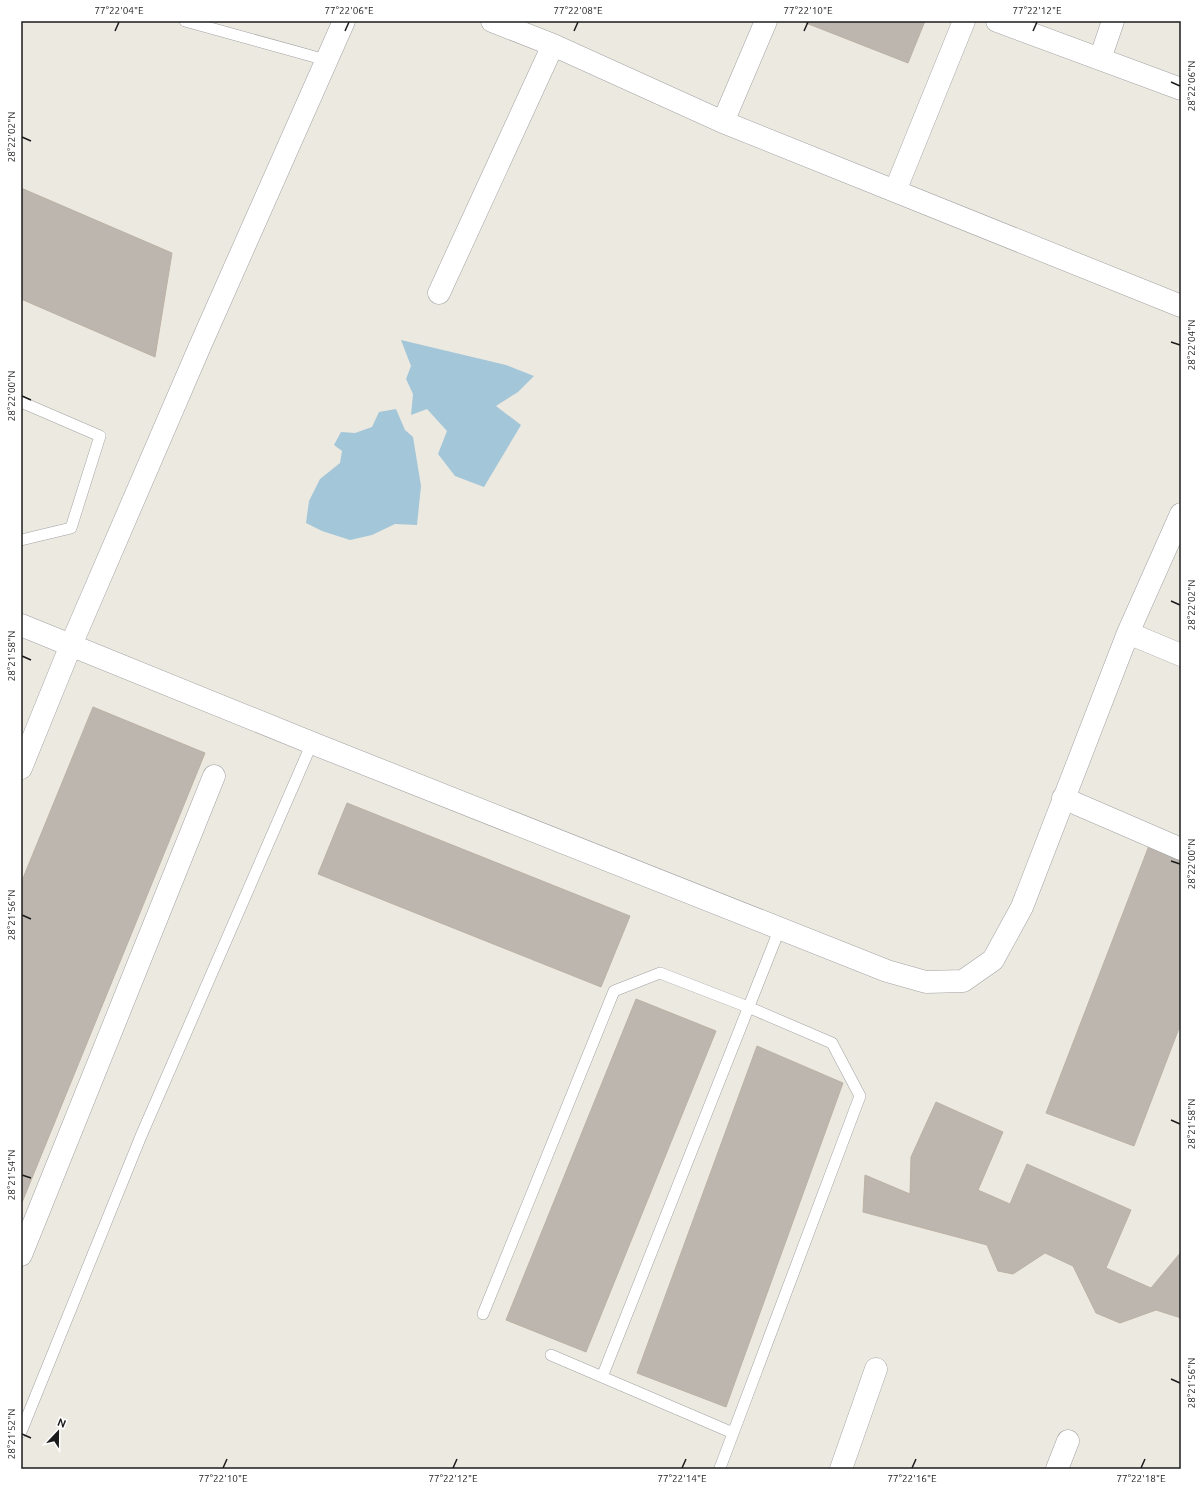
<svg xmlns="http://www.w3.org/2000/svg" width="1202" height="1490" font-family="Ubuntu,sans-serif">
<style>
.water{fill:#a3c6d8}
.building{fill:#bcb6ae;stroke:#bcb2a4}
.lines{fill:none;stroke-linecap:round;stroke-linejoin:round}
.service-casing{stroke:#a2a2a2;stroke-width:12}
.minor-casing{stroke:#a2a2a2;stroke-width:23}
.service{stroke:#fff;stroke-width:11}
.minor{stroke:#fff;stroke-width:22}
.ticks{fill:none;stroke:#1b1b1b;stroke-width:1.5}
.neatline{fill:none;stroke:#1b1b1b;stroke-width:1.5}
.ticks-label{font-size:10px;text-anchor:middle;fill:#1b1b1b}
</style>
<rect width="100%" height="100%" fill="#ece9e1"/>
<path class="water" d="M401 340 506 365 534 376 518 392 496 406 521 425 484 487 455 476 438 454 447 431 427 409 411 415 413 394 406 379 411 366Z
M396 409 405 430 413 437 421 486 417 525 395 524 372 535 350 540 322 531 306 523 309 501 320 479 340 463 342 451 334 445 341 432 355 433 372 427 379 412Z"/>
<path class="building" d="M807 21H925L908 63 806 23Z
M21 188 172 253 155 357 21 299Z
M93 707 205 753 21 1205V883Z
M347 803 630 916 601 987 318 874Z
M1150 843 1181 855V1023L1134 1146 1046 1113Z
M636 999 716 1031 586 1352 506 1320Z
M757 1046 843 1083 726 1407 637 1373Z
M936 1102 1003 1132 978 1190 1010 1204 1027 1164 1131 1210 1106 1268 1151 1288 1181 1252V1318L1156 1310 1120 1323 1096 1313 1073 1266 1045 1253 1013 1274 998 1271 987 1245 863 1212 865 1175 910 1194 911 1157Z"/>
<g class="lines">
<defs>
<path id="service" d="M185 21 326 60
M21 402 100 436 71 528 21 540
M483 1314 614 991 660 973 748 1007 832 1043 860 1096 720 1468
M551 1355 733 1433
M602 1377 780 928
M21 1432 141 1136 312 743"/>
<path id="minor" d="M492 21 553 45 723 122 1181 306
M997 21 1181 89
M1100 59 1113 21
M723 122 766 21
M895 191 964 21
M439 293 553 45
M21 625 312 743 887 971 926 982 963 981 993 960 1022 907 1128 633 1181 514
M1128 633 1181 655
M21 768 71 645 200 346 344 21
M1063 798 1181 849
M21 1255 214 776
M841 1469 876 1369
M1057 1469 1068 1441"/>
</defs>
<use href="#service" class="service-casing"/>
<use href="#minor" class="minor-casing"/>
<use href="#service" class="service"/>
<use href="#minor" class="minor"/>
</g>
<path class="ticks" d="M115 31 119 22M345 31 349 22M574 31 578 22M804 31 808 22M1033 31 1037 22M1171 82 1180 86M22 137 31 141M1171 342 1180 345M22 396 31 400M1171 601 1180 605M22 656 31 660M1171 861 1180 864M22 915 31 919M1171 1120 1180 1124M22 1175 31 1178M1171 1379 1180 1383M22 1434 31 1438M223 1468 227 1459M453 1468 457 1459M682 1468 686 1459M912 1468 916 1459M1141 1468 1145 1459"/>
<rect width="1202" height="1490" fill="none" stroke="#ffffff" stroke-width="44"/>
<g transform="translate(58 1432) rotate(22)" stroke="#ffffff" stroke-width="3" paint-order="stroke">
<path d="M0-3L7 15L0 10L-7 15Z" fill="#1b1b1b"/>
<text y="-6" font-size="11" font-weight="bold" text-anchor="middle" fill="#1b1b1b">N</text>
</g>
<rect x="22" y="22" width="1158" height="1446" class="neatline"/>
<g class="ticks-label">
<text x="119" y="14">77°22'04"E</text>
<text x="349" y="14">77°22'06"E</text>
<text x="578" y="14">77°22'08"E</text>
<text x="808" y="14">77°22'10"E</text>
<text x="1037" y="14">77°22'12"E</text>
<text transform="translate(1191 86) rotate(-90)" y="4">28°22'06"N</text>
<text transform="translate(11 137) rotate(-90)" y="4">28°22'02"N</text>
<text transform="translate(1191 345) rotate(-90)" y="4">28°22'04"N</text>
<text transform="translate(11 396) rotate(-90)" y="4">28°22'00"N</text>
<text transform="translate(1191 605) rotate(-90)" y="4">28°22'02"N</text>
<text transform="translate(11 656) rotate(-90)" y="4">28°21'58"N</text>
<text transform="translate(1191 864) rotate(-90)" y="4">28°22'00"N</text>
<text transform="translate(11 915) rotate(-90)" y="4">28°21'56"N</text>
<text transform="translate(1191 1124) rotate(-90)" y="4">28°21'58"N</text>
<text transform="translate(11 1175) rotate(-90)" y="4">28°21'54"N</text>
<text transform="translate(1191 1383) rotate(-90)" y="4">28°21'56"N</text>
<text transform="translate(11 1434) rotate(-90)" y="4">28°21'52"N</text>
<text x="223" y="1482">77°22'10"E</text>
<text x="453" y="1482">77°22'12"E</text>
<text x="682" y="1482">77°22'14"E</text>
<text x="912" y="1482">77°22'16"E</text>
<text x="1141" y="1482">77°22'18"E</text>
</g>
</svg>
